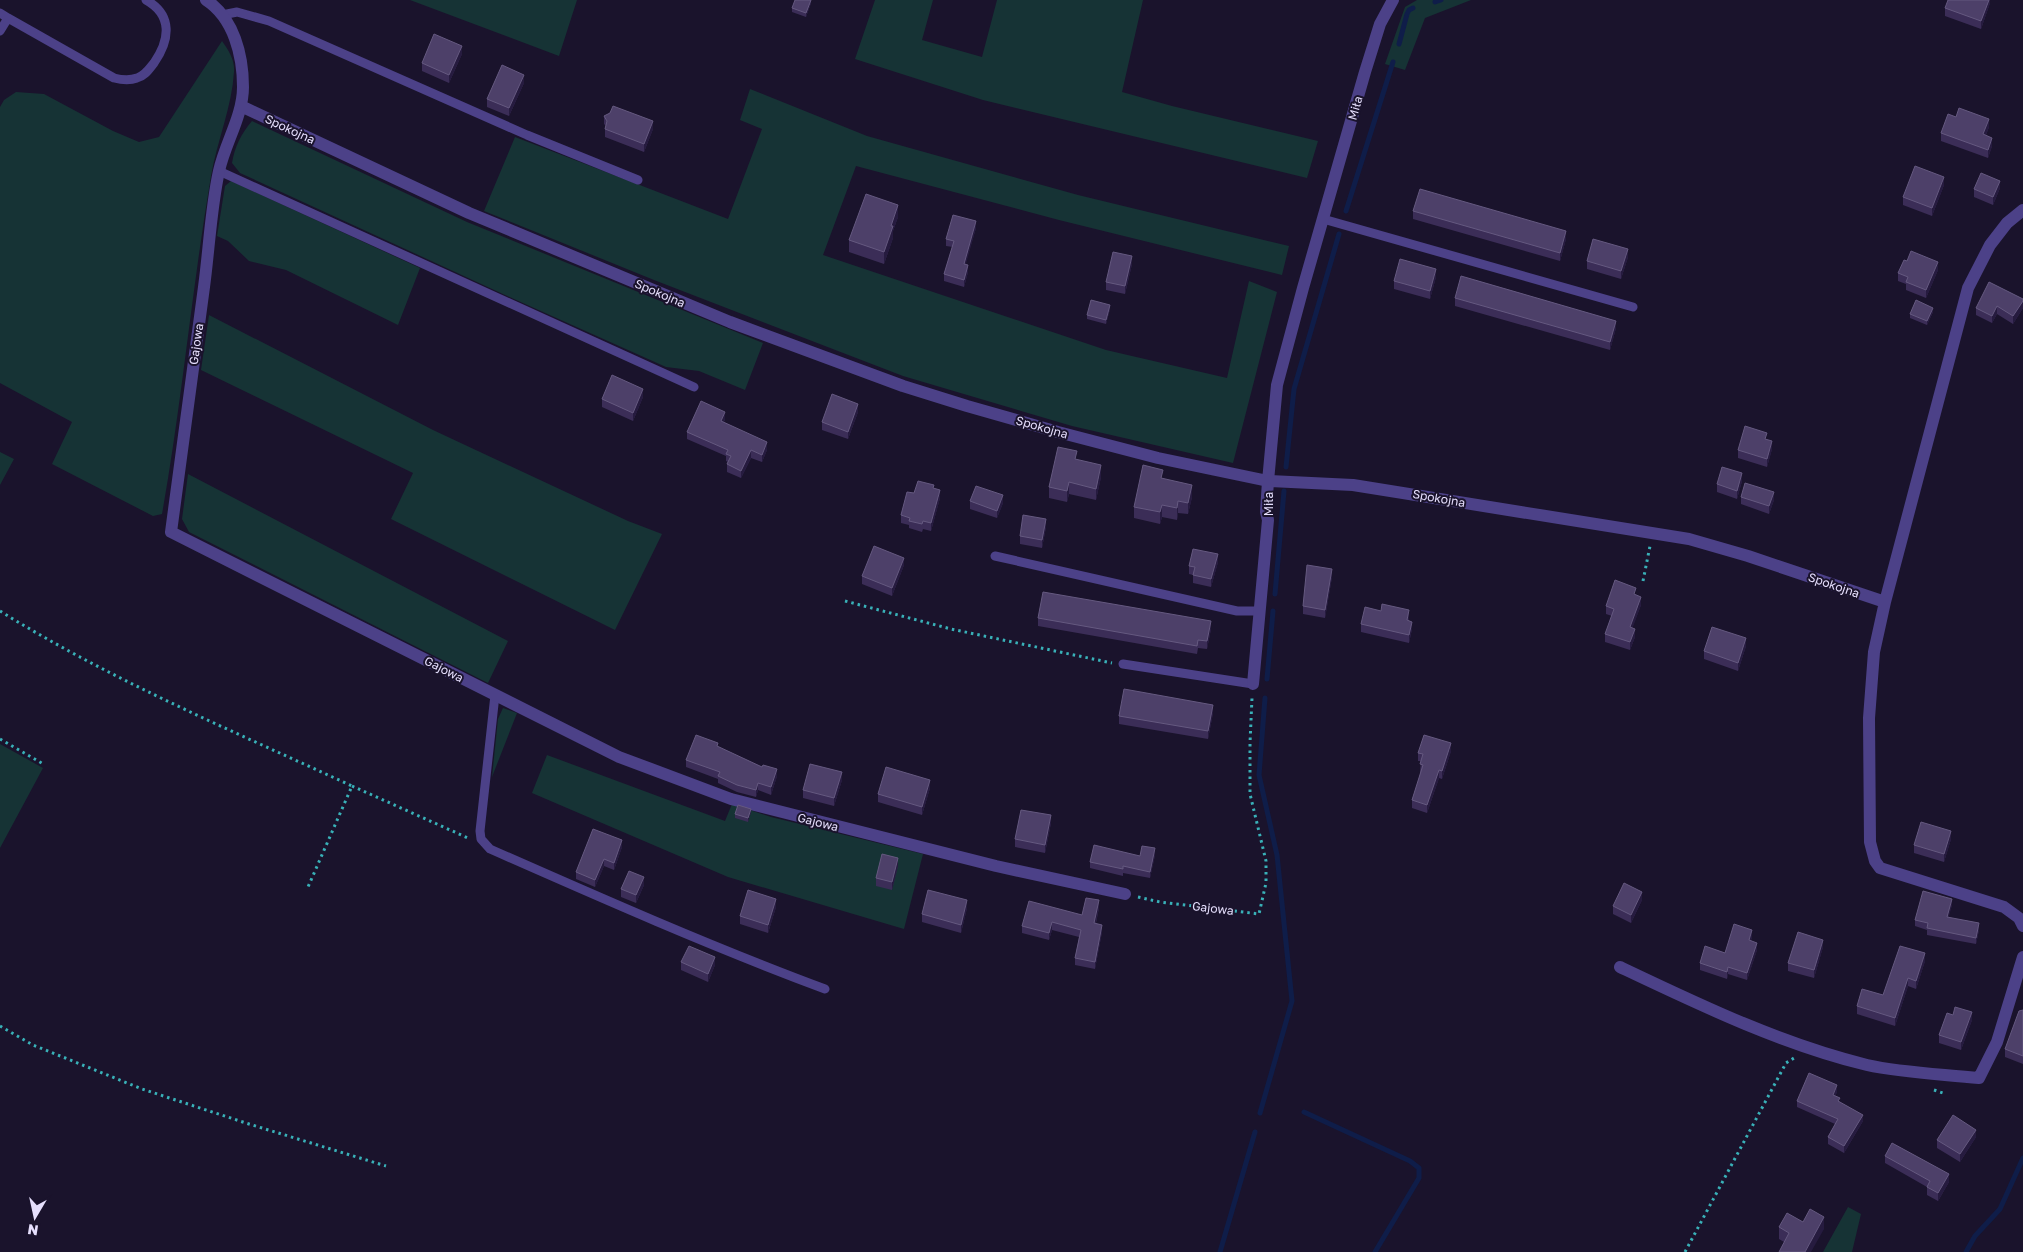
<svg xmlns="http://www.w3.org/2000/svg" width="2023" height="1252" font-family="'Golos Text',sans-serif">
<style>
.green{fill:#163335}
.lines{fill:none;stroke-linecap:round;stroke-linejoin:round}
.stream{stroke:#0f1d49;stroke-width:5}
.path{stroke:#39b1b8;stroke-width:3;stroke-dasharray:2.5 4;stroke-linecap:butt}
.lane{stroke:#4c4188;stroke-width:9}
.street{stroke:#4c4188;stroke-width:12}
.wall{fill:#3b2d57}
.shaded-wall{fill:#261b3f}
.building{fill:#4d4069;stroke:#655980}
.labels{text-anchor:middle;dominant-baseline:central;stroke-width:4;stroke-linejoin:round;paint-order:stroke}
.street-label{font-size:12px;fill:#e6dffd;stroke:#1a132c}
</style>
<rect width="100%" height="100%" fill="#1a132c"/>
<path class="green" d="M410 0H577L559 56Z
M875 0H933L922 40 982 57 997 0H1143L1122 92 1172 106 1318 141 1307 178 983 100 855 59Z
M1417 0H1471L1425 18 1405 70 1385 64 1405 7Z
M222 41C229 51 235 60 234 72 232 107 217 141 211 176 192 288 182 402 162 514L153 516 52 464 72 422 0 383V107L4 100 16 92 44 94 113 131 139 142 159 137Z
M750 89 867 136 1078 195 1289 246 1282 275 1059 220 856 166 823 255 1106 350 1227 378 1249 281 1277 292 1233 463 1072 426 903 376 654 280 484 211 515 137 728 219 762 129 740 120Z
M252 121 467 222 763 343 745 390 699 371 666 367 514 299 240 173 232 163C235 146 241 134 252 121Z
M231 181 420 268 398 325 286 270 249 261 228 241 217 236 225 186Z
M209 315 433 430 628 521 662 534 615 630 391 519 413 473 201 370Z
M0 452 14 459 0 485Z
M188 474 508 641 488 683 189 532 182 519Z
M503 708 517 713 492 777 498 719Z
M0 744 43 768 0 848Z
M547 755 725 821 732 804 771 817 923 854 904 929 728 877 532 793Z
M1848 1207 1861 1214 1852 1252H1823Z"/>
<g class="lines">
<path class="stream" d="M1435 2 1441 0
M1399 44 1407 14 1409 10 1413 8
M1346 211 1393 62
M1286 467 1294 389 1339 234
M1275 594 1284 491
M1267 679 1273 611
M1304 1112 1410 1161 1419 1168V1178L1375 1252
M1260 1113 1292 1001 1277 855 1259 775 1265 698
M1220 1252 1255 1132
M1966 1252 1975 1236 2000 1209 2023 1158"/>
<path class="path" d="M1643 581 1650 546
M845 601 951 629 1112 663
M0 611C111 680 233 731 352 786L308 887
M0 739 45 765
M352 786 468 838
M1138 897 1160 902 1259 914 1266 883V861L1250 794V743L1252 698
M0 1026 33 1045 142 1089 249 1124 386 1166
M1934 1090 1943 1093
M1685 1252 1786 1063 1794 1058"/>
<path class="lane" d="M0 13 8 18 0 31
M222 15 237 12 269 21 527 135 638 180
M8 18 114 78C122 80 129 81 137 78 145 76 149 69 154 63 170 40 173 15 146 0
M219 171 694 387
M1323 219 1633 307
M995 556 1237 611H1260
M1123 664 1253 684
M495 695 480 831 481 839 490 849C601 898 712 947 825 989"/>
<path class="street" d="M206 0C234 18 243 56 243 87 243 116 225 143 219 171 211 207 209 250 204 287 193 369 182 450 171 532L619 757 731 799 996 866 1125 894
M241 106 469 213 730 322 903 386 967 406 1058 432 1158 458 1268 481 1353 485 1689 539 1748 556 1885 602
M2023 210 2007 223 1990 245 1968 288 1885 602 1874 652 1869 718 1870 842 1875 861 1880 868 2004 907 2019 918 2023 926
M1253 684 1268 520 1266 512 1268 481 1277 385 1303 288 1365 72 1380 24 1393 0
M1620 967C1700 1005 1781 1044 1867 1065 1903 1073 1942 1074 1979 1078L1997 1042 2023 957"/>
</g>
<path class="wall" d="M1990 0V3L1981 29 1945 16V8Z
M811 3 806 17 792 12V8Z
M462 54 449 83 422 71V63Z
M524 83 509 116 487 107V99Z
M604 116 653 129 644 152 605 137V129L606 126 604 124Z
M1956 117 1989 127 1986 135 1992 146 1988 158 1941 141V133Z
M1944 185 1932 216 1903 205V197Z
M2000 188 1993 205 1974 197V189Z
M1413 211 1566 239 1560 261 1413 219Z
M898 217 893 231V238L884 264 849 252V240Z
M976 228 965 265 968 272 964 287 944 281V274L953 247 946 246V239Z
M1628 257 1621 279 1587 269V261Z
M1132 264 1125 294 1106 290V282Z
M1938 270 1926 298 1906 290V284L1898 281V273Z
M1436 277 1430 299 1394 289V281Z
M1455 298 1616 328 1610 350 1455 306Z
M2023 299V308L2013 324 1997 314 1992 323 1976 315V308Z
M1110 309 1106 324 1087 319V315Z
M1933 312 1927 325 1910 318V314Z
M643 397 633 421 602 407V399Z
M858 412 848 439 822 430V422Z
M725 419 724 422 767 450 762 462 751 458 741 478 727 472V464L728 462 726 461V456L687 439V432Z
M1772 449 1767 467 1738 458V450Z
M1077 460 1101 477 1096 500 1069 494 1067 502 1049 498V487Z
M1163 479 1192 497 1188 514 1178 513 1177 520 1162 517 1160 524 1134 518V507Z
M1742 481 1737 499 1717 492V484Z
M934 489 940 498 931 531 923 529 922 532 909 528V525L901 523V515L914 493Z
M1741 497 1774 500 1769 514 1741 504Z
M970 501 1003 503 997 518 970 509Z
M1046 527 1042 548 1020 544V536Z
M1218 562 1211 587 1193 583V575L1189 574V566Z
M904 565 892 596 862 584V576Z
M1332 577 1325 618 1303 614V606Z
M1636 595 1641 605 1632 628 1635 637 1630 650 1605 642V634L1612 616 1606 614V606Z
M1038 618 1211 629 1207 649 1198 648 1197 654 1038 626Z
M1409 618V621L1412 629 1409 643 1361 632V624Z
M1746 646 1738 671 1704 659V651Z
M1213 713 1208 739 1119 724V716Z
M718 747 777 776 771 795 758 790 756 797 737 792 718 783V779L686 767V760Z
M1451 751 1442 779 1439 778 1427 813 1412 808V800L1421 772H1420L1421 761H1418V753Z
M842 780 834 806 803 798V790Z
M930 788 922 815 878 802V794Z
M751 812 748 822 735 818V814Z
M1051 823 1045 853 1015 847V839Z
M1951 839 1944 862 1914 853V845Z
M622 847 614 870 604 866 595 887 576 879V872Z
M1155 855 1150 878 1123 873V876L1090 868V862Z
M898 866 892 890 876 886V878Z
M644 885 636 903 621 897V889Z
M1642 900 1631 923 1613 914V906Z
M1952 905 1948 917 1979 930 1976 944 1927 935V930L1915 926V920Z
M776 907 768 933 740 924V916Z
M967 908 961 933 922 922V914Z
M1099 908 1096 923 1102 932 1095 969 1075 965V958L1079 937 1052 930 1049 940 1022 933V926L1082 915Z
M1752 937 1751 940 1757 950 1747 980 1728 974 1727 979 1700 970V963L1725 953Z
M1823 947 1814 978 1788 971V963Z
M1925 961 1916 989 1908 986 1895 1026 1857 1014V1006L1883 995Z
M681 962 715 965 708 982 681 970Z
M2023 1010V1064L2005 1057V1049Z
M1972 1020 1961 1050 1939 1043V1035Z
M1837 1092 1835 1096 1840 1102 1863 1121 1844 1153 1828 1144V1137L1835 1124 1797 1107V1101Z
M1976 1137 1960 1162 1937 1148V1140Z
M1885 1156 1949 1182 1938 1201 1927 1195V1187L1885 1163Z
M1803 1222 1824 1229 1784 1242 1779 1239V1227Z"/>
<path class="shaded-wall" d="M811 0V3L806 17V13Z
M1989 0H1990V3L1981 29V21Z
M462 46V54L449 83V75Z
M524 75V83L509 116V108Z
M1989 119V127L1983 142V134Z
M653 121V129L644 152V144Z
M1992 138V146L1988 158V150Z
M1944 177V185L1932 216V208Z
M2000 181V188L1993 205V197Z
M898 205V217L893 231V238L884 264V252L891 226Z
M976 221V228L964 271V264Z
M1566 231V239L1560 261V253Z
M1628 249V257L1621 279V271Z
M1132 256V264L1125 294V286Z
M1938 262V270L1926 298V290Z
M968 265V272L964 287V280Z
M1436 269V277L1430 299V291Z
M2023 301V308L2013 324V316Z
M1110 305V309L1106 324V320Z
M1997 306V314L1992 323V316Z
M1933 308V312L1927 325V321Z
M1616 321V328L1610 350V342Z
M643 389V397L633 421V413Z
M858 404V412L848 439V432Z
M725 412V419L721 428V421Z
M1772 441V449L1767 467V459Z
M767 442V450L762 462V455Z
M751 450V458L741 478V471Z
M1101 465V477L1096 500V489Z
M1742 473V481L1737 499V491Z
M1069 482V494L1067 502V491Z
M1192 485V497L1188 514V503Z
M940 490V498L931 531V523Z
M1774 492V500L1769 514V506Z
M1003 495V503L997 518V511Z
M1178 501V513L1177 520V508Z
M1162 505V517L1160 524V512Z
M1046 519V527L1042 548V540Z
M1218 554V562L1211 587V579Z
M904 558V565L892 596V588Z
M1332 569V577L1325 618V610Z
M1641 597V605L1630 635V627Z
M1409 610V618L1407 628V620Z
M1211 621V629L1207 649V641Z
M1412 622V629L1409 643V635Z
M1635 629V637L1630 650V642Z
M1746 638V646L1738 671V663Z
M1213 705V713L1208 739V731Z
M1451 743V751L1442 779V771Z
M777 769V776L771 795V787Z
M1439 770V778L1427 813V805Z
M842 772V780L834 806V798Z
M930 780V788L922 815V807Z
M758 783V790L756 797V790Z
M751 809V812L748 822V818Z
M1051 815V823L1045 853V845Z
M1951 831V839L1944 862V854Z
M622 840V847L614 870V863Z
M1155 848V855L1150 878V872Z
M898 858V866L892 890V882Z
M604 859V866L595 887V880Z
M644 877V885L636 903V895Z
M1642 892V900L1631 923V915Z
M776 899V907L768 933V925Z
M1952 899V905L1947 924V917Z
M967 900V908L961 933V925Z
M1099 900V908L1094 930V923Z
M1052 922V930L1049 940V933Z
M1979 923V930L1976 944V938Z
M1102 925V932L1095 969V962Z
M1752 930V937L1749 947V940Z
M1823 940V947L1814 978V970Z
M1757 943V950L1747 980V973Z
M1925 953V961L1916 989V981Z
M715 957V965L708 982V974Z
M1728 967V974L1727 979V972Z
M1908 978V986L1895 1026V1018Z
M1972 1012V1020L1961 1050V1042Z
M1837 1085V1092L1833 1102V1095Z
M1863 1115V1121L1844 1153V1146Z
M1976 1130V1137L1960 1162V1154Z
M1949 1174V1182L1938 1201V1193Z
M1824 1217V1229L1811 1252H1805Z"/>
<path class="building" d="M795 0H811L806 13 792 8Z
M1948 0H1989L1981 21 1945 8Z
M434 34 462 46 449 75 422 63Z
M502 65 524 75 509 108 487 99Z
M613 106 653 121 644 144 605 129 607 121 604 116 610 113Z
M1959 108 1989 119 1983 134 1992 138 1988 150 1941 133 1948 114 1956 117Z
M1915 166 1944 177 1932 208 1903 197Z
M1981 173 2000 181 1993 197 1974 189Z
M1420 189 1566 231 1560 253 1413 211Z
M866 194 898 205 891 226H893L884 252 849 240Z
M953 215 976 221 964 264 968 265 964 280 944 274 954 241 946 239Z
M1593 239 1628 249 1621 271 1587 261Z
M1911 251 1938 262 1926 290 1906 282 1908 277 1898 273 1904 260 1907 261Z
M1113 252 1132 256 1125 286 1106 282Z
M1400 259 1436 269 1430 291 1394 281Z
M1461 276 1616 321 1610 342 1455 298Z
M1989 282 2023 299V301L2013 316 1997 306 1992 316 1976 308Z
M1091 300 1110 305 1106 320 1087 315Z
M1916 300 1933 308 1927 321 1910 314Z
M612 375 643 389 633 413 602 399Z
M832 394 858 404 848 432 822 422Z
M701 401 725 412 721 421 767 442 762 455 751 450 741 471 727 464 731 456 726 454 728 450 687 432Z
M1745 426 1767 433 1765 439 1772 441 1767 459 1738 450Z
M1058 447 1077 451 1075 459 1101 465 1096 489 1069 482 1067 491 1049 487Z
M1143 465 1163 470 1161 478 1192 485 1188 503 1178 501 1177 508 1162 505 1160 512 1134 507Z
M1722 467 1742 473 1737 491 1717 484Z
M918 481 934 485 933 488 940 490 931 523 923 521 922 524 909 521 910 518 901 515 907 492 914 493Z
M1745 483 1774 492 1769 506 1741 497Z
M976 486 1003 495 997 511 970 501Z
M1023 515 1046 519 1042 540 1020 536Z
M874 546 904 558 892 588 862 576Z
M1193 549 1218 554 1211 579 1193 575 1195 567 1189 566Z
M1307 565 1332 569 1325 610 1303 606Z
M1615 580 1636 588 1634 594 1641 597 1630 627 1635 629 1630 642 1605 634 1614 609 1606 606Z
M1043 592 1211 621 1207 641 1198 640 1197 646 1038 618Z
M1382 604 1409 610 1407 620 1412 622 1409 635 1361 624 1365 607 1381 611Z
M1712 627 1746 638 1738 663 1704 651Z
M1124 689 1213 705 1208 731 1119 716Z
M696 735 718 743 717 746 762 767 763 765 777 769 771 787 758 783 756 790 737 785 718 776 720 772 686 760Z
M1424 735 1451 743 1442 771 1439 770 1427 805 1412 800 1423 765 1420 764 1423 754 1418 753Z
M810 764 842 772 834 798 803 790Z
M886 767 930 780 922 807 878 794Z
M738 805 751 809 748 818 735 814Z
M1021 810 1051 815 1045 845 1015 839Z
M1921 822 1951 831 1944 854 1914 845Z
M593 829 622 840 614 863 604 859 595 880 576 872Z
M1094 845 1140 856 1142 846 1155 848 1150 872 1123 866V869L1090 862Z
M882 854 898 858 892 882 876 878Z
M629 871 644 877 636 895 621 889Z
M1624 883 1642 892 1631 915 1613 906Z
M748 890 776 899 768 925 740 916Z
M928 890 967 900 961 925 922 914Z
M1923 891 1952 899 1947 917 1979 923 1976 938 1927 928 1928 923 1915 920Z
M1086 898 1099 900 1094 923 1102 925 1095 962 1075 958 1081 930 1052 922 1049 933 1022 926 1029 901 1082 915Z
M1734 924 1752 930 1749 940 1757 943 1747 973 1728 967 1727 972 1700 963 1705 946 1725 953Z
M1798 932 1823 940 1814 970 1788 963Z
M689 946 715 957 708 974 681 962Z
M1900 946 1925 953 1916 981 1908 978 1895 1018 1857 1006 1862 989 1883 995Z
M1955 1007 1972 1012 1961 1042 1939 1035 1947 1013 1953 1015Z
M2023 1010V1056L2005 1049 2019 1011Z
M1809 1073 1837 1085 1833 1095 1840 1098 1838 1101 1863 1115 1844 1146 1828 1137 1838 1119 1797 1101Z
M1953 1115 1976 1130 1960 1154 1937 1140Z
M1892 1143 1949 1174 1938 1193 1927 1187 1930 1181 1885 1156Z
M1810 1209 1824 1217 1805 1252H1779L1789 1233 1779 1227 1787 1213 1803 1222Z"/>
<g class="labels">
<g class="street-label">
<text transform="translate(1355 108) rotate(-74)">Miła</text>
<text transform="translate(290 129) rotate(25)">Spokojna</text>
<text transform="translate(660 293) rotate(23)">Spokojna</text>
<text transform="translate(196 344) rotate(-82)">Gajowa</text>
<text transform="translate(1042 427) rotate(16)">Spokojna</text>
<text transform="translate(1439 498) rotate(10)">Spokojna</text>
<text transform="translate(1268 504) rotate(-90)">Miła</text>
<text transform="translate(1834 585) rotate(19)">Spokojna</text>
<text transform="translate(444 669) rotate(27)">Gajowa</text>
<text transform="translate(818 822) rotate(14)">Gajowa</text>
<text transform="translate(1213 908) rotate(7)">Gajowa</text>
</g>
</g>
<g transform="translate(35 1217) rotate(189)" stroke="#1a132c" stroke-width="4" paint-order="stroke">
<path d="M0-4L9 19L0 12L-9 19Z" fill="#e6dffd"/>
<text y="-8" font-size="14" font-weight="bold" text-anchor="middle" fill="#e6dffd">N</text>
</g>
</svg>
